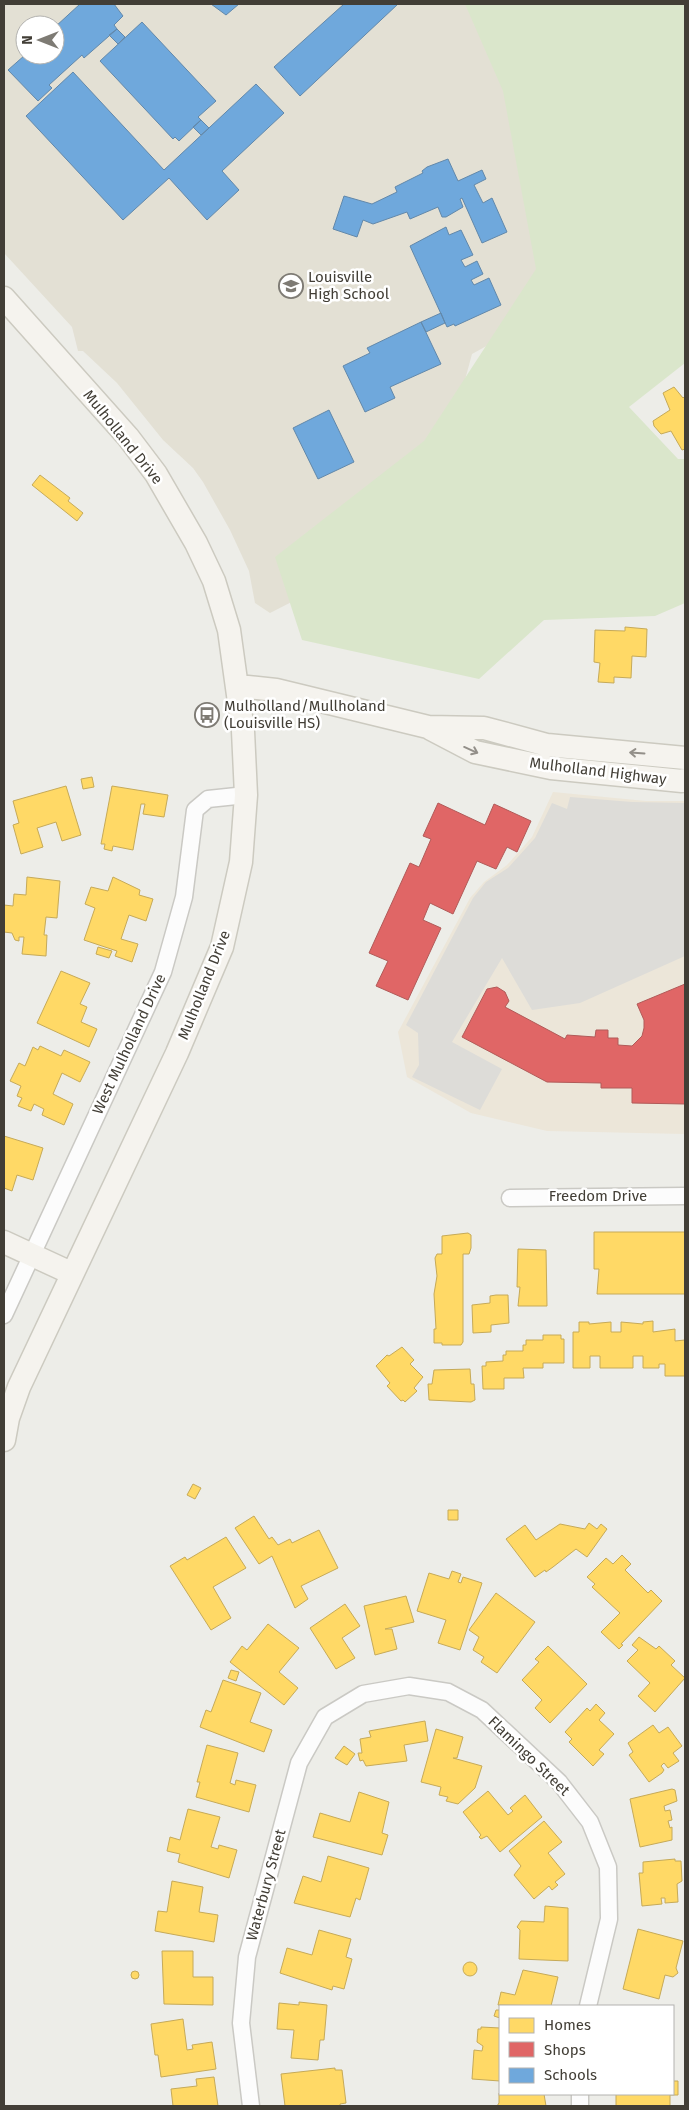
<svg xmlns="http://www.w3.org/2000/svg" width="689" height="2110" font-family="'Fira Sans',sans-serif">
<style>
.commercial{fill:#ece6d9}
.education{fill:#e3e0d4;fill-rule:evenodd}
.green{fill:#dae6cb}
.parking{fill:#dddcd8}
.homes{fill:#ffd966;stroke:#c6aa58}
.shops{fill:#e06666;stroke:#b15a58}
.schools{fill:#6fa8dc;stroke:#6288aa}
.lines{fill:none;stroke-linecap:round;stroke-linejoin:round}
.street-casing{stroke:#cac9c4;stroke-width:19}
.secondary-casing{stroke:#cccac0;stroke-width:25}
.street{stroke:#fcfcfc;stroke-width:16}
.secondary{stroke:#f5f3ee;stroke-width:22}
.oneway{stroke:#938f89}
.labels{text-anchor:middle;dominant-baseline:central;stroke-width:5;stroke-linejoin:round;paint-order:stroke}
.poi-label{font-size:15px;fill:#423e36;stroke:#fff;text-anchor:start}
.street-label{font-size:15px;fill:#423e36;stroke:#fff}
</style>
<rect width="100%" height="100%" fill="#edede8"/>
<path class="commercial" d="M553 792 646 801H685V1134L547 1131 471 1113 407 1077 398 1032 470 898 484 882 507 865 532 837Z"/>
<path class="education" d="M4 4H646L537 318 472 354 423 535 270 613 255 603 249 571 230 530 203 482 193 468 163 440 117 383 83 351H78L72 327 4 253ZM25 25H55V55H25Z"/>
<path class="green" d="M465 4H685V363L629 407 678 459H685V603L655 616 544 620 479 679 302 640 275 557 424 441 536 269 503 91Z"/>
<path class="parking" d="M570 797 632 802 685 803V956L580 1003 532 1010 502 958 452 1042 502 1069 480 1110 412 1077 419 1065 418 1033 406 1025 473 898 486 882 508 868 535 838 552 803 567 809Z"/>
<path class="homes" d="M674 387 683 398 685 396V449L682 450 671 431 661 434 654 426 653 421 670 410 663 393Z
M40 475 70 498 68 501 83 513 77 521 32 485Z
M625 627 647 629 646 657 632 656 631 678 614 677V683L598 682 600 663 594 662 595 630 625 631Z
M92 777 94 787 83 789 81 779Z
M66 786 81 835 62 841 56 822 37 828 43 847 21 854 13 825 19 823 13 801Z
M112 786 168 795 164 817 143 814 145 804H141L133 850 113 846 112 851 104 849 105 844H101Z
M27 877 60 881 57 918 46 917 44 935H47L46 956 22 954 24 937H19V941L15 940 12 933 4 932V905L13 906 14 894 26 895Z
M113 877 140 890 139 895 153 899 146 921 129 915 121 939 138 944 132 962 115 956 117 951 84 940 95 908 85 904 91 887 108 891Z
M98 947 112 951 109 958 96 954Z
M61 971 90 983 80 1004 87 1007 81 1022 97 1029 89 1047 37 1023Z
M40 1046 61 1056 64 1050 90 1062 80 1082 62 1073 53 1094 73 1104 64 1125 42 1115 44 1109 34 1104 31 1111 18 1106 22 1098 17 1096 21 1086 10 1081 19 1063 25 1066 33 1047 38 1050Z
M4 1136 43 1148 33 1180 17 1175 12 1191 4 1188Z
M594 1232H685V1294H597L599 1269H594Z
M468 1233 471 1235V1248L469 1254H463V1342L461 1345H442V1343H434V1329H436L434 1294 437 1276 435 1258 437 1254H442V1236Z
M518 1249 546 1250 547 1306H518L520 1287H517Z
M496 1295H508L509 1323 491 1325V1332L473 1333 472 1305 490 1303V1296Z
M653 1321V1332L675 1329V1341L685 1340V1376H665V1364H659V1368H643V1356H633V1368H600V1356H590V1368H573V1332H579V1322H589V1324L611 1322V1332H621V1322L643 1324V1322Z
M543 1335H561V1339H564V1363H543V1368H523L524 1378H504V1389H483L482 1366H486V1362L503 1361V1355H506V1351H523V1345H526V1340H543Z
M402 1347 414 1360 410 1364 423 1377 414 1388 417 1391 405 1402 403 1400 401 1401 387 1386 390 1383 376 1366 387 1355 389 1356Z
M470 1369 471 1384H474L475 1400 471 1402 429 1400 428 1384H432L434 1370Z
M193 1484 201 1488 195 1499 187 1495Z
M448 1510H458V1520H448Z
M254 1516 269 1539 272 1537 278 1545 290 1539 292 1543 319 1530 338 1568 301 1586 308 1599 295 1608 272 1556 259 1564 235 1528Z
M589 1523 597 1529 601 1524 607 1529 587 1557 576 1549 553 1567 546 1572 545 1570 535 1577 506 1539 525 1525 536 1540 560 1524 585 1529Z
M226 1537 246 1568 213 1587 231 1618 211 1630 170 1566 185 1557 187 1560Z
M622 1555 631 1564 625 1570 648 1593 651 1590 662 1601 621 1644 623 1645 619 1649 601 1632 620 1613 592 1587 595 1584 587 1577 606 1558 613 1564Z
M452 1571 461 1574 458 1582 461 1583 463 1577 482 1583 460 1650 438 1643 446 1620 417 1611 429 1573 449 1579Z
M496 1593 535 1622 497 1673 481 1662 484 1657 473 1650 479 1637 469 1630Z
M406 1596 414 1622 385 1629H392L397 1649 375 1655 364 1606Z
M345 1604 360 1626 342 1638 355 1658 336 1669 310 1628Z
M268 1624 299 1648 279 1672 298 1688 284 1705 230 1662 242 1646 247 1650Z
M639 1637 656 1649 659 1646 675 1661 671 1665 685 1678 655 1712 638 1696 650 1683 627 1661 638 1650 632 1645Z
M548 1646 587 1684 550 1723 535 1708 542 1700 522 1680 539 1662 535 1659Z
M231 1670 239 1672 236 1681 228 1678Z
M223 1680 261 1693 250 1722 272 1730 264 1752 200 1727 206 1710 211 1712Z
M596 1704 605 1713 599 1720 614 1734 599 1750 604 1754 593 1766 569 1742 572 1739 565 1732 587 1708 590 1711Z
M425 1721 428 1741 404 1745 407 1761 366 1766 363 1760 360 1761 358 1753H362L360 1739 371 1737 369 1731Z
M653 1725 659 1733 668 1727 682 1746 673 1753 679 1761 668 1768 664 1763 661 1766 664 1770 662 1773 649 1782 629 1755 633 1752 628 1743Z
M436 1729 463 1737 457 1758H453L482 1766 475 1788 458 1804 446 1801 448 1797 439 1795 441 1787 421 1782Z
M207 1745 238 1753 230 1783 235 1785 236 1780 256 1785 249 1812 196 1797 200 1782H197Z
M344 1746 355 1754 347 1765 335 1758Z
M672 1789 675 1790 677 1801 664 1806 665 1811 670 1810 672 1820 668 1821 670 1828 672 1827V1840L640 1847 630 1799Z
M488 1791 508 1815 513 1811 510 1808 525 1795 542 1817 500 1852 487 1836 481 1839 479 1837 481 1835 463 1812Z
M359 1792 389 1802 382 1833 388 1835 382 1855 313 1837 320 1813 350 1822Z
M188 1809 220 1817 211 1847 218 1849 219 1845 237 1850 229 1878 178 1862 180 1854 167 1851 170 1837 180 1840Z
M544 1821 562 1842 548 1853 565 1874 555 1882 558 1885 552 1890 549 1886 534 1899 514 1875 521 1866 509 1851Z
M328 1856 369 1868 360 1900 356 1898 350 1917 294 1903 303 1876 321 1882Z
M675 1859V1861H681L682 1881 677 1884 678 1902 665 1903V1898H661L662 1904 642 1906 639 1873H643V1862Z
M172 1881 203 1887 199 1912 218 1915 214 1942 155 1931 158 1911 167 1912Z
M545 1906 568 1908V1961L519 1959 520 1930 517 1927 521 1921 544 1922Z
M638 1929 683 1941 676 1968 678 1973 673 1977 665 1975 659 1999 623 1989Z
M319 1930 351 1939 346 1957 352 1959 344 1989 333 1986 332 1990 280 1973 287 1948 312 1955Z
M162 1951H193V1977H213V2005L164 2004Z
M463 1969a7 7 0 1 1 14 0a7 7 0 1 1-14 0Z
M523 1970 558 1977 551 2006 498 2005 501 1992 515 1995Z
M131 1975a4 4 0 1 1 8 0a4 4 0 1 1-8 0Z
M299 2002 327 2005 324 2040H320L318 2060 291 2058 294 2030 277 2029 279 2003 299 2005Z
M496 2010H500V2018L494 2016Z
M183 2019 187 2050 193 2049 192 2045 212 2042 216 2069 161 2077 158 2055H155L151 2024Z
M481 2027 500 2028V2081L472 2079 474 2050 482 2051 483 2046 477 2042 478 2029H481Z
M335 2068V2070H342L346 2103 340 2104V2106H285L281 2074Z
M214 2077 218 2106H173L171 2089 197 2086 196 2079Z
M673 2081H678V2095H670V2106H616V2094H673Z
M499 2093 544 2094 546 2106H497L499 2103Z"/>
<path class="shops" d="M438 803 485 825 494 804 531 821 517 852 507 847 496 869 477 861 453 914 430 903 423 920 441 928 408 1000 376 986 388 961 369 953 410 863 419 867 431 839 423 836Z
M685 984V1104L632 1103V1088H601V1083L547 1082 462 1037 487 989 497 987 505 992 509 1001 505 1007 565 1039 567 1035 595 1037 596 1030H608V1038H618V1045L632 1046 642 1036 644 1028V1020L637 1004Z"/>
<path class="schools" d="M80 4H114L123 16 114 25 117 29 84 58 82 55 49 85 52 88 38 101 8 70 25 55H55V27Z
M211 4H239L226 15Z
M344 4H398L300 96 274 67Z
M142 22 216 101 198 117 201 120 179 141 175 137 173 139 100 61Z
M117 29 125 37 118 44 109 35Z
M73 72 164 170 256 84 284 113 222 171 239 190 207 220 169 178 123 220 26 116Z
M201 120 209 128 201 135 193 127Z
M448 159 458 181 482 170 486 179 474 185 483 203 492 198 507 232 482 243 462 198 460 199 463 207 446 217H442L438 207 410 219 407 212 373 224 363 220 357 237 333 229 344 196 372 204 397 192 395 187 423 173 422 171 427 167Z
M446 227 449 235 461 230 473 255 461 260 465 267 477 261 483 274 471 280 474 285 489 278 501 305 455 326 454 324 447 327 410 246Z
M441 313 445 323 426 332 421 322Z
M421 322 441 364 390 387 395 398 365 412 343 366 370 353 367 348Z
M329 410 354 462 318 479 293 428Z"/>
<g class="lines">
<defs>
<path id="street" d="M510 1198 685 1196
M4 1315 163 972 184 897 195 810 208 799 246 795
M580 2094V2106
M251 2106 241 2023 247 1957 299 1763 325 1717 363 1694 409 1686 448 1692 482 1710 559 1782 590 1822 608 1867 609 1919 588 2006"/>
<path id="secondary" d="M4 298 128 437 156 474 196 543 214 581 229 630 243 731 246 795 241 862 222 947 177 1053 19 1387 8 1418 4 1440
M238 686 276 690 428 727 484 728 547 745 685 758
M431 729 475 752 551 768 682 781 685 780
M4 1242 71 1273"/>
</defs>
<use href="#street" class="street-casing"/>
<use href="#secondary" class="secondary-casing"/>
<use href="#street" class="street"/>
<use href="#secondary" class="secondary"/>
</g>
<defs><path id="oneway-shaft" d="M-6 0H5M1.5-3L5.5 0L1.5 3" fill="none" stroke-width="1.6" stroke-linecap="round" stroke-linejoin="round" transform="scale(1.25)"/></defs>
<g class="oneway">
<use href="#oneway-shaft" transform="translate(471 750) rotate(24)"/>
<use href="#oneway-shaft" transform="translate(637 753) rotate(-176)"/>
</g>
<defs>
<symbol id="school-ring" viewBox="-11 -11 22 22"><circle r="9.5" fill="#fff" stroke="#7e7b74" stroke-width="1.5"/><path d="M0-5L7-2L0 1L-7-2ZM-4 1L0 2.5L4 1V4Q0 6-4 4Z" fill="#7e7b74"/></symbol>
<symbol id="bus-ring" viewBox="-11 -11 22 22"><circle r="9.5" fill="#fff" stroke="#7e7b74" stroke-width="1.5"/><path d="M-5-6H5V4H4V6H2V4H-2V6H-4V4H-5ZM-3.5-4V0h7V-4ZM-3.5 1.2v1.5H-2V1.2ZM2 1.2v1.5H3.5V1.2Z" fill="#7e7b74"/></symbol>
</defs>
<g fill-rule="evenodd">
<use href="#school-ring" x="277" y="272" width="28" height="28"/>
<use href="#bus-ring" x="193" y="701" width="28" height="28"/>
</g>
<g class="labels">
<g class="poi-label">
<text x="308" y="277">Louisville<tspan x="308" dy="17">High School</tspan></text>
<text x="224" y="706">Mulholland/Mullholand<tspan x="224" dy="17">(Louisville HS)</tspan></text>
</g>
<g class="street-label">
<text transform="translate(123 437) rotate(51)">Mulholland Drive</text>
<text transform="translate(598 771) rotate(7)">Mulholland Highway</text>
<text transform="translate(204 985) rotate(-68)">Mulholland Drive</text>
<text transform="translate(129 1044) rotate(-65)">West Mulholland Drive</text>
<text x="598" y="1196">Freedom Drive</text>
<text transform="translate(529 1756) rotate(44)">Flamingo Street</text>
<text transform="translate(266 1885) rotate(-75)">Waterbury Street</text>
</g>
</g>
<rect width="689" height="2110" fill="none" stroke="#423e36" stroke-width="10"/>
<rect x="499" y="2005" width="175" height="90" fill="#ffffff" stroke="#b3b2af"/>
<rect x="509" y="2018" width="25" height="15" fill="#ffd966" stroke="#b3b2af"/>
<text x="544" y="2030" font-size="15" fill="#423e36">Homes</text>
<rect x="509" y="2042" width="25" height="15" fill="#e06666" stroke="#b3b2af"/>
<text x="544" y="2055" font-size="15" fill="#423e36">Shops</text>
<rect x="509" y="2068" width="25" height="15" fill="#6fa8dc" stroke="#b3b2af"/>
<text x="544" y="2080" font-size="15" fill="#423e36">Schools</text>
<g transform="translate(40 40) rotate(270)"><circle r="24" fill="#ffffff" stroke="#b3b2af"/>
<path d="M0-4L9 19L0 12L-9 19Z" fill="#7e7b74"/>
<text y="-8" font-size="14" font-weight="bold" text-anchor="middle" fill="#423e36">N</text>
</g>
</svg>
